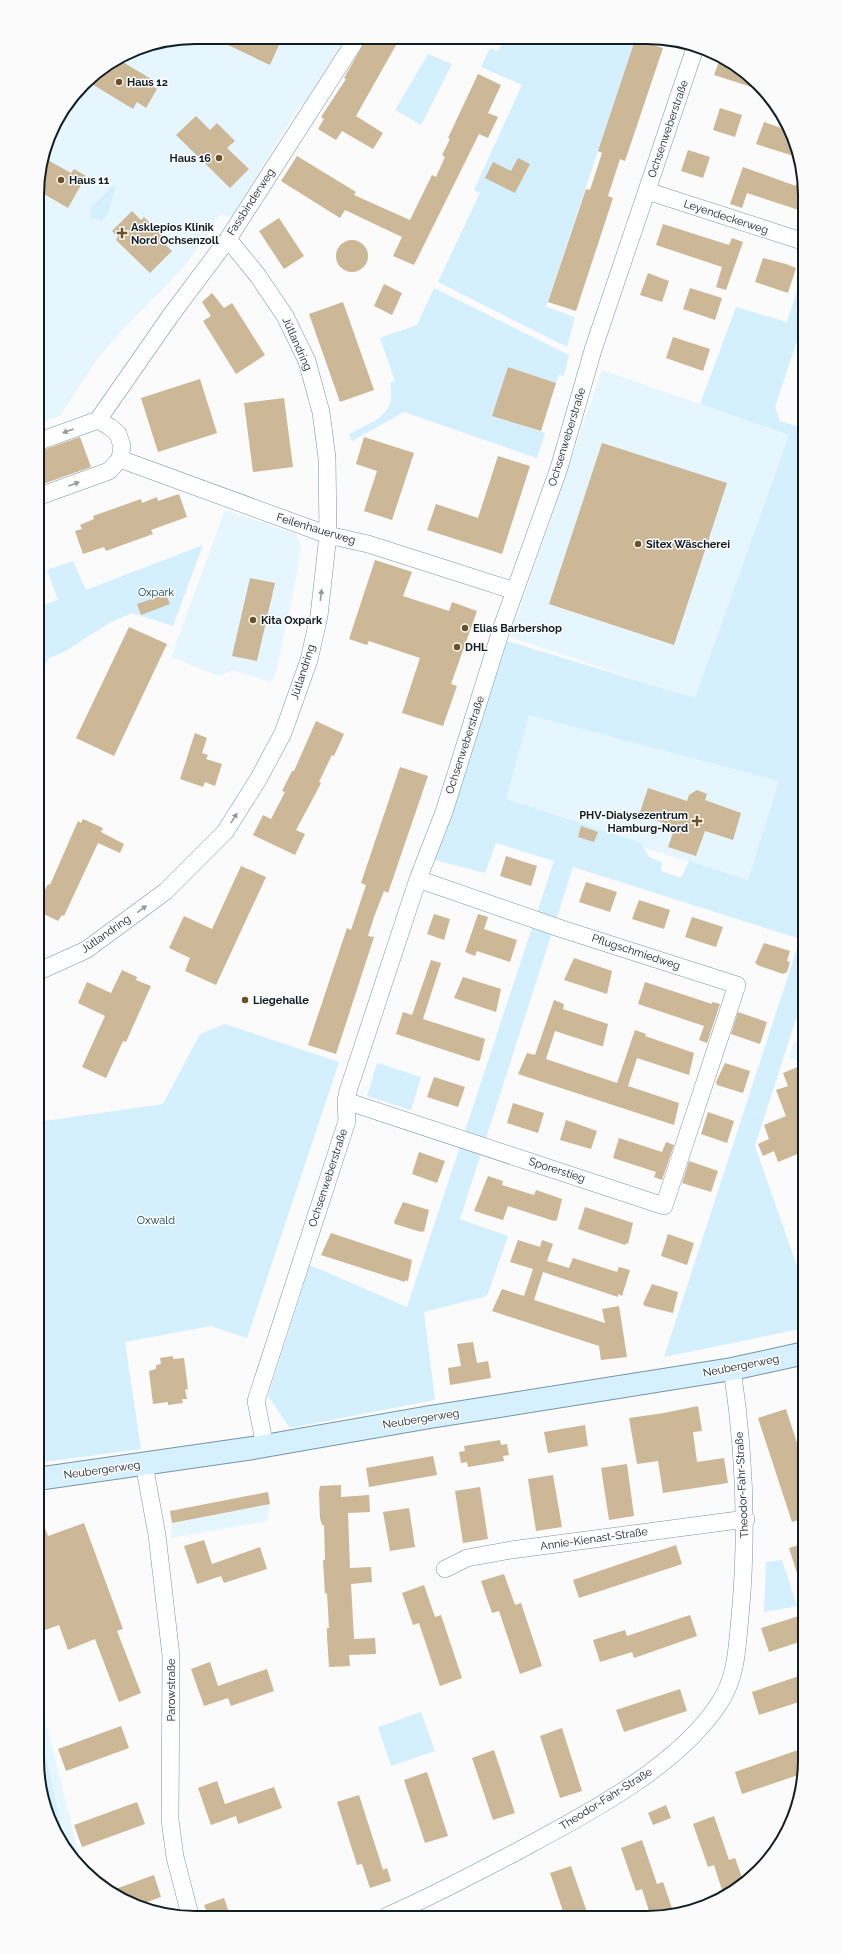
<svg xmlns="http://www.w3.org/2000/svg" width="842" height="1955" font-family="Raleway,sans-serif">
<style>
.built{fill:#e6f6ff}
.green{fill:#d4effe;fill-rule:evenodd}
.building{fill:#ccb796}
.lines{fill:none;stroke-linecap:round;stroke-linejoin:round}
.street-casing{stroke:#7695a5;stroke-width:18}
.secondary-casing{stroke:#7695a5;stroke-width:24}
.street{stroke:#fff;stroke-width:17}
.secondary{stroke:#d7f0fd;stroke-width:22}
.oneway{fill:#949a9c}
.poi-dot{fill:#6c5123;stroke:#fafbfa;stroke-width:1.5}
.labels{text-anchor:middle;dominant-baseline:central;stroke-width:3;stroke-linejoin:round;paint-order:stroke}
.poi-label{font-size:11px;font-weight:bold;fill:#111e24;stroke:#fafbfa;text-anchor:start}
.street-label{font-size:11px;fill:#111e24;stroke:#fafbfa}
.park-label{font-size:11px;fill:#00394e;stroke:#fafbfa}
.rim{fill:none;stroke:#111e24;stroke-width:2}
</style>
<rect width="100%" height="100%" fill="#fafbfa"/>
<path class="built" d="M195 37 346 38 308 102 299 106 232 217 221 214 184 267 123 329 97 359 60 416 37 424V184L53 125 91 76 135 49Z
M602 370 789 435 695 699 510 637Z
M225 510 296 534 301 544 296 578 276 672 271 682 232 670 219 676 171 657Z
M491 696 779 781 748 880 519 809 510 834Z
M794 1042 805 1046V1062L789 1058Z
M270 1504 267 1521 171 1538 172 1523Z
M37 1686 83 1871 58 1839 42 1801 37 1760Z"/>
<path class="green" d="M505 39 635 40 546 307 575 317 567 347 438 282 480 193 474 190 522 85 481 67 490 48 498 51Z
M428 54 452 64 421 125 395 110Z
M113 186 115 189 108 214 102 220 93 219 90 216 91 207Z
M805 266V317L775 407 780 421 805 429V991L755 1146 805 1289V1328L664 1357 800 939 573 867 460 1219 508 1236 487 1296 424 1312 435 1400 290 1428 268 1396 310 1265 407 1307 554 861 496 843 485 873 431 859 504 640 695 698 789 435 700 404 736 307 787 322ZM529 715 779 781 748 880 689 861 681 878 661 871 662 862 649 857 641 843 506 799Z
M434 288 569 355 564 376 559 374 556 383 508 367 493 416 545 433 537 458 404 412 352 441 349 434C373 421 397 416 390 383L395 381 380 338 417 325Z
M203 545 173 626 132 613 109 623 64 652 49 658 37 679V607L58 600 47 570 73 561 86 590Z
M225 1024 339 1062 247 1338 211 1326 125 1342 141 1449 37 1463V1122L163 1104 200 1034Z
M377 1063 421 1077 411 1110 367 1096Z
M782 1560 797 1606 764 1612 766 1562Z
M421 1712 435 1751 391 1766 378 1727Z
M37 1717 66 1849C37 1811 37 1763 37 1717Z"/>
<path class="building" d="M211 37H256L282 38 270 65Z
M367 38H400L356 116 383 133 373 149 342 131 336 140 318 129 324 119 321 117 346 79 344 78Z
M635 40 663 48 625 161 620 159 608 196 613 198 576 311 548 302 586 189 590 190 602 153 598 151Z
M721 56 751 76 764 91 714 75Z
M118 59 151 79 148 84 157 89 146 108 137 102 133 109 87 81 91 76Z
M478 74 501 85 488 113 498 117 488 138 479 134 414 265 393 256 402 237 345 210 340 218 281 181 297 156 356 192 354 195 410 220 432 175 436 177 445 157 442 155 450 139 448 138Z
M720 108 742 115 735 137 713 130Z
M196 116 210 130 217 123 235 141 227 148 249 169 230 188 176 135Z
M764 122 790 131 800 158 756 144Z
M688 150 710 157 703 178 681 171Z
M44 158 71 173 74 169 86 176 68 208 37 190Z
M518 158 530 164 515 193 485 178 493 162 511 171Z
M743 167 796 186 802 168 805 195V212L747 193 742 208 730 204Z
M132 211 141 220 144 217 165 238 162 241 172 251 150 273 116 240 118 237 112 231Z
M279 218 304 256 284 269 259 231Z
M663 224 729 245 732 238 743 242 726 290 716 287 722 267 656 245Z
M336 256a16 16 0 1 1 32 0a16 16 0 1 1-32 0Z
M763 258 786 264 796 268 788 293 755 282Z
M648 273 669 281 662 302 640 295Z
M384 284 402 293 392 315 374 306Z
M690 288 722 298 715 320 683 309Z
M212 293 224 308 232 303 265 355 236 374 203 321 211 316 202 302Z
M343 302 374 390 340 402 309 314Z
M673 337 710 349 703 371 666 358Z
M508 367 556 383 541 431 492 416Z
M200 379 217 433 158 452 141 398Z
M284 398 293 467 253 472 244 403Z
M80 437 91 467 40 485 37 477V452Z
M364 437 414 453 392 520 364 511 377 471 356 464Z
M602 443 727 483 674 645 549 604Z
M498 456 530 466 502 554 427 530 436 504 478 518Z
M179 494 187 517 151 530 153 534 106 551 104 547 83 554 75 531 82 529 80 525 94 519 93 516 141 499 142 503 157 497 158 501Z
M375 560 412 572 403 596 449 611 452 602 477 611 451 684 457 686 443 726 402 713 420 658 369 641 367 645 349 639Z
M250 578 275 583 257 661 232 656Z
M166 594 170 604 141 615 137 604Z
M129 627 167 644 114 756 76 738Z
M316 721 344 734 334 756 332 755 319 782 321 783 318 789 296 830 305 834 295 855 253 835 263 815 271 819 285 792 282 791 292 771H294Z
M195 733 207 738 202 753 208 755 206 759 222 764 215 786 205 782 203 787 180 779Z
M400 767 428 776 388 893 384 891 374 917 368 936 374 937 336 1054 308 1045 347 928 351 930 366 885 361 883Z
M648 788 687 801 689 795 697 790 707 794 705 800 741 813 733 840 705 831 696 856 668 847 675 827 639 815Z
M83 819 103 828 101 832 124 844 120 853 98 843 64 916 62 915 58 921 40 912 44 904 39 902 48 884 50 885 78 821 81 823Z
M581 826 598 832 594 842 578 837Z
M506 856 537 866 531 886 500 876Z
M241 866 266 877 216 985 185 971 190 958 169 948 184 916 212 929Z
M586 882 617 892 610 912 579 902Z
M639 900 670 910 664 929 632 919Z
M434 914 450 919 444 940 427 934Z
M478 914 488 917 484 929 517 940 510 962 477 951 475 956 465 952Z
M692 917 723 927 716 947 685 937Z
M764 943 790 951 787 961 790 962 787 972 783 974 757 965V964L755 963Z
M574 958 612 971 607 994 564 980Z
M431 960 441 963 423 1019 485 1039 480 1060 478 1061 396 1034 403 1012 412 1015Z
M122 970 137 977 136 980 151 986 126 1042 123 1041 106 1078 82 1067 105 1016 78 1003 87 982 111 993Z
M463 977 501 989 496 1012 454 998Z
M645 982 712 1004V1002L720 1004 707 1043 699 1040 704 1026 638 1004Z
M554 1000 564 1004 563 1009 608 1024 603 1046H601L555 1031 546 1059 617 1083 635 1030 646 1034 645 1036 694 1053 689 1075 637 1058 628 1086 679 1103 674 1125 518 1074 527 1053 535 1055Z
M738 1012 767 1022 760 1044 731 1034Z
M725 1063 750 1071 743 1093 717 1085 716 1082Z
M805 1064V1151L778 1162 774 1151 763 1156 758 1144 769 1139 764 1125 786 1116 776 1090 788 1086 783 1073Z
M434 1077 465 1087 458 1107 427 1097Z
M513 1103 544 1113 538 1133 507 1123Z
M708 1112 734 1121 727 1143 701 1134Z
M566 1120 597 1131 591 1149 560 1140Z
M619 1138 662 1152 666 1142 674 1145 662 1180 654 1177 656 1172 613 1158Z
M419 1152 445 1161 437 1183 412 1174Z
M689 1161 718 1171 711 1192 682 1183Z
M488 1176 503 1181 502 1185 534 1195 536 1190 562 1199 557 1220 554 1221 508 1206 503 1220 474 1211Z
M403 1202 429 1210 424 1232 422 1231 421 1232 395 1224 394 1222Z
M585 1207 633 1223 628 1244 626 1243 625 1245 578 1229Z
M331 1233 412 1260 408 1281 405 1280V1282L321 1255Z
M668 1234 694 1243 687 1265 661 1256Z
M518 1240 540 1247 542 1240 553 1244 547 1261 569 1268 573 1258 617 1272 619 1267 630 1270 622 1296 618 1294V1297L543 1272 534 1300 605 1323 602 1309 619 1306 627 1357 601 1360 599 1346 492 1311 502 1289 524 1296 533 1269 510 1262Z
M652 1284 678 1292 673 1313 645 1306 643 1304Z
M473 1342 477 1363 488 1361 491 1378 450 1385 448 1368 461 1366 457 1344Z
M173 1356V1359L184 1358 188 1389 185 1390 187 1399H182L183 1403 168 1405V1402L153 1404 149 1371 156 1369V1365L161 1364 160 1358Z
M698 1406 702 1431 693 1432 697 1462 724 1458 728 1483 663 1493 658 1461 637 1464 629 1418 664 1413Z
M786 1409 805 1468V1518L792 1522 758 1418Z
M585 1425 588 1446 548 1453 544 1432Z
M500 1440 501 1445 507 1444 509 1455 503 1456 504 1461 468 1467 467 1462 461 1463 459 1452 465 1451 464 1446Z
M433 1456 437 1475 369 1487 366 1468Z
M627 1464 634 1516 609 1520 601 1468Z
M553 1475 562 1527 536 1531 528 1479Z
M341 1485V1497L369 1495 370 1512 348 1513 350 1568 371 1567 372 1582 351 1584 354 1639 375 1638 376 1654 349 1655 350 1666 329 1667 327 1636V1628H329L327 1593 325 1594 323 1560H325L324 1525H322L320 1518 319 1493 320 1486Z
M480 1487 488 1539 463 1543 455 1491Z
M268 1492 270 1504 172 1523 170 1511Z
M409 1508 415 1547 390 1551 383 1512Z
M38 1510 48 1536 84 1523 123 1629 117 1631 141 1693 119 1702 95 1639 68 1650 59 1625 37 1633Z
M204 1540 212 1564 260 1547 267 1569 224 1583 221 1576 197 1584 184 1546Z
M805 1543V1589H802L789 1548Z
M676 1545 682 1564 579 1598 573 1580Z
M504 1574 515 1605 521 1603 542 1666 520 1674 499 1611 492 1613 481 1581Z
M424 1585 435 1617 441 1615 462 1678 440 1686 419 1623 413 1625 402 1593Z
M805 1614V1640L769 1652 761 1628Z
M690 1615 697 1636 634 1658 632 1652 600 1662 593 1640 625 1630 627 1636Z
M210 1662 218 1686 267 1669 274 1691 231 1706 228 1698 204 1706 191 1669Z
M805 1674V1700L759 1715 752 1692Z
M680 1689 687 1711 624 1732 616 1710Z
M121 1726 129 1748 66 1771 58 1749Z
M562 1728 582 1791 560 1798 540 1736Z
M494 1750 515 1813 493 1820 472 1758Z
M798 1750 800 1756 805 1754 804 1773 742 1794 735 1772Z
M427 1772 448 1836 425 1843 404 1780Z
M217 1781 225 1804 274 1787 282 1808 238 1824 236 1816 211 1825 198 1788Z
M359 1795 383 1870 387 1868 391 1881 370 1888 362 1864 357 1865 337 1802Z
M137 1802 145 1824 82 1847 74 1825Z
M666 1805 671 1818 653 1825 648 1813Z
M714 1816 729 1860 735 1858 744 1883 735 1892 724 1896 714 1865 708 1867 693 1824Z
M642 1840 657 1884 663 1882 674 1914 651 1917 642 1889 636 1891 621 1848Z
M571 1866 589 1918 565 1917 550 1873Z
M154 1875 161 1897 136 1906 125 1902 110 1891Z
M224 1898 230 1915H208L204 1905Z"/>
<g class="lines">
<defs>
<path id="street" d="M647 191 805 242
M98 420 171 315 228 239 357 38
M120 459 328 535 368 544 515 591
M37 497 109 471 120 459 122 446 118 434 110 427 98 420 37 442
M37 972 86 950 166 891 225 832 259 778 283 733 309 660 319 616 328 535 327 458 321 412 307 361 285 316 258 276 228 239
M346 1101 664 1206 737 985 562 929 418 879
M265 1446 256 1401 347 1121 346 1101 348 1091 418 879 444 812 502 627 559 468 593 350 693 54 694 45
M144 1464 157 1535 171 1656 170 1820 175 1857 190 1915
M445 1569 467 1558 511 1550 746 1519
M387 1916C431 1897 474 1874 516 1852 583 1816 679 1767 720 1702 737 1676 737 1646 740 1617 748 1532 745 1454 732 1369"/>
<path id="secondary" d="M37 1479 253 1448 430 1417 732 1369 805 1353"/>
</defs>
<use href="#street" class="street-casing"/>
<use href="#secondary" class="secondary-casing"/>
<use href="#street" class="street"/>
<use href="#secondary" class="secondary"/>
</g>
<defs><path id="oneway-solid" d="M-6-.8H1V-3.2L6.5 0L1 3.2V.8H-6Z"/></defs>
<g class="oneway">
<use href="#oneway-solid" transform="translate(68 431) rotate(160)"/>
<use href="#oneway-solid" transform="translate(74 484) rotate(-20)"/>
<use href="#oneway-solid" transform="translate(321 595) rotate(-83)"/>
<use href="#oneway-solid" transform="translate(234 818) rotate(-58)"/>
<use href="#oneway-solid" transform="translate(142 909) rotate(-36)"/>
</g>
<g class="poi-dot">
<circle cx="119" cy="82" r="4"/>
<circle cx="219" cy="158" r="4"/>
<circle cx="61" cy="180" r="4"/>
<path d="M120 227h4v4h4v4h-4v4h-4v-4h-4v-4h4z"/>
<circle cx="638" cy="544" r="4"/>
<circle cx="253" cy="620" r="4"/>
<circle cx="465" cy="628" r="4"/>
<circle cx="457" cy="647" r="4"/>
<path d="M695 815h4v4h4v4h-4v4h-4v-4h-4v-4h4z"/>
<circle cx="245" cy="1000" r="4"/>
</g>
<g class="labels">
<g class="poi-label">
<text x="127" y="82">Haus 12</text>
<text x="211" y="158" text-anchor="end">Haus 16</text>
<text x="69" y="180">Haus 11</text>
<text x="131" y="227">Asklepios Klinik<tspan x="131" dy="13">Nord Ochsenzoll</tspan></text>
<text x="646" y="544">Sitex Wäscherei</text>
<text x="261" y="620">Kita Oxpark</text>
<text x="473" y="628">Elias Barbershop</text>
<text x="465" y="647">DHL</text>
<text x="688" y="815" text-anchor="end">PHV-Dialysezentrum<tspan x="688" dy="13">Hamburg-Nord</tspan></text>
<text x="253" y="1000">Liegehalle</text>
</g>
<g class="street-label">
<text transform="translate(668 129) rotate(-71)">Ochsenweberstraße</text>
<text transform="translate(251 202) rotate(-57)">Fassbinderweg</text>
<text transform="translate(726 217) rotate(18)">Leyendeckerweg</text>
<text transform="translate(297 344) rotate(66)">Jütlandring</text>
<text transform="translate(567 437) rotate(-73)">Ochsenweberstraße</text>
<text transform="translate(316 529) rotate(17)">Feilenhauerweg</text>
<text transform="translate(303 672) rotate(-72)">Jütlandring</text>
<text transform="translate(465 745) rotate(-72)">Ochsenweberstraße</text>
<text transform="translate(106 934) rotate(-35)">Jütlandring</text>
<text transform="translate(636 952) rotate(18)">Pflugschmiedweg</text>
<text transform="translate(557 1170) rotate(18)">Sporerstieg</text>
<text transform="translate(328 1178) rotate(-72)">Ochsenweberstraße</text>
<text transform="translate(741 1366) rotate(-11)">Neubergerweg</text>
<text transform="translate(421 1419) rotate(-9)">Neubergerweg</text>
<text transform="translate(102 1470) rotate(-8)">Neubergerweg</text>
<text transform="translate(742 1485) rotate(-93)">Theodor-Fahr-Straße</text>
<text transform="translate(594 1539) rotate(-8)">Annie-Kienast-Straße</text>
<text transform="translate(171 1690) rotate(-90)">Parowstraße</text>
<text transform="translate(606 1799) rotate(-32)">Theodor-Fahr-Straße</text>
</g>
<g class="park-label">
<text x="156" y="592">Oxpark</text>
<text x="156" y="1220">Oxwald</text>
</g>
</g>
<path d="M0 0H842V1955H0ZM195 44H647A151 151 0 0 1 798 195V1760A151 151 0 0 1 647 1911H195A151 151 0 0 1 44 1760V195A151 151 0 0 1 195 44Z" fill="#fafbfa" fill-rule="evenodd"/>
<path class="rim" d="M195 44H647A151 151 0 0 1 798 195V1760A151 151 0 0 1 647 1911H195A151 151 0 0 1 44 1760V195A151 151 0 0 1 195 44Z"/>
</svg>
